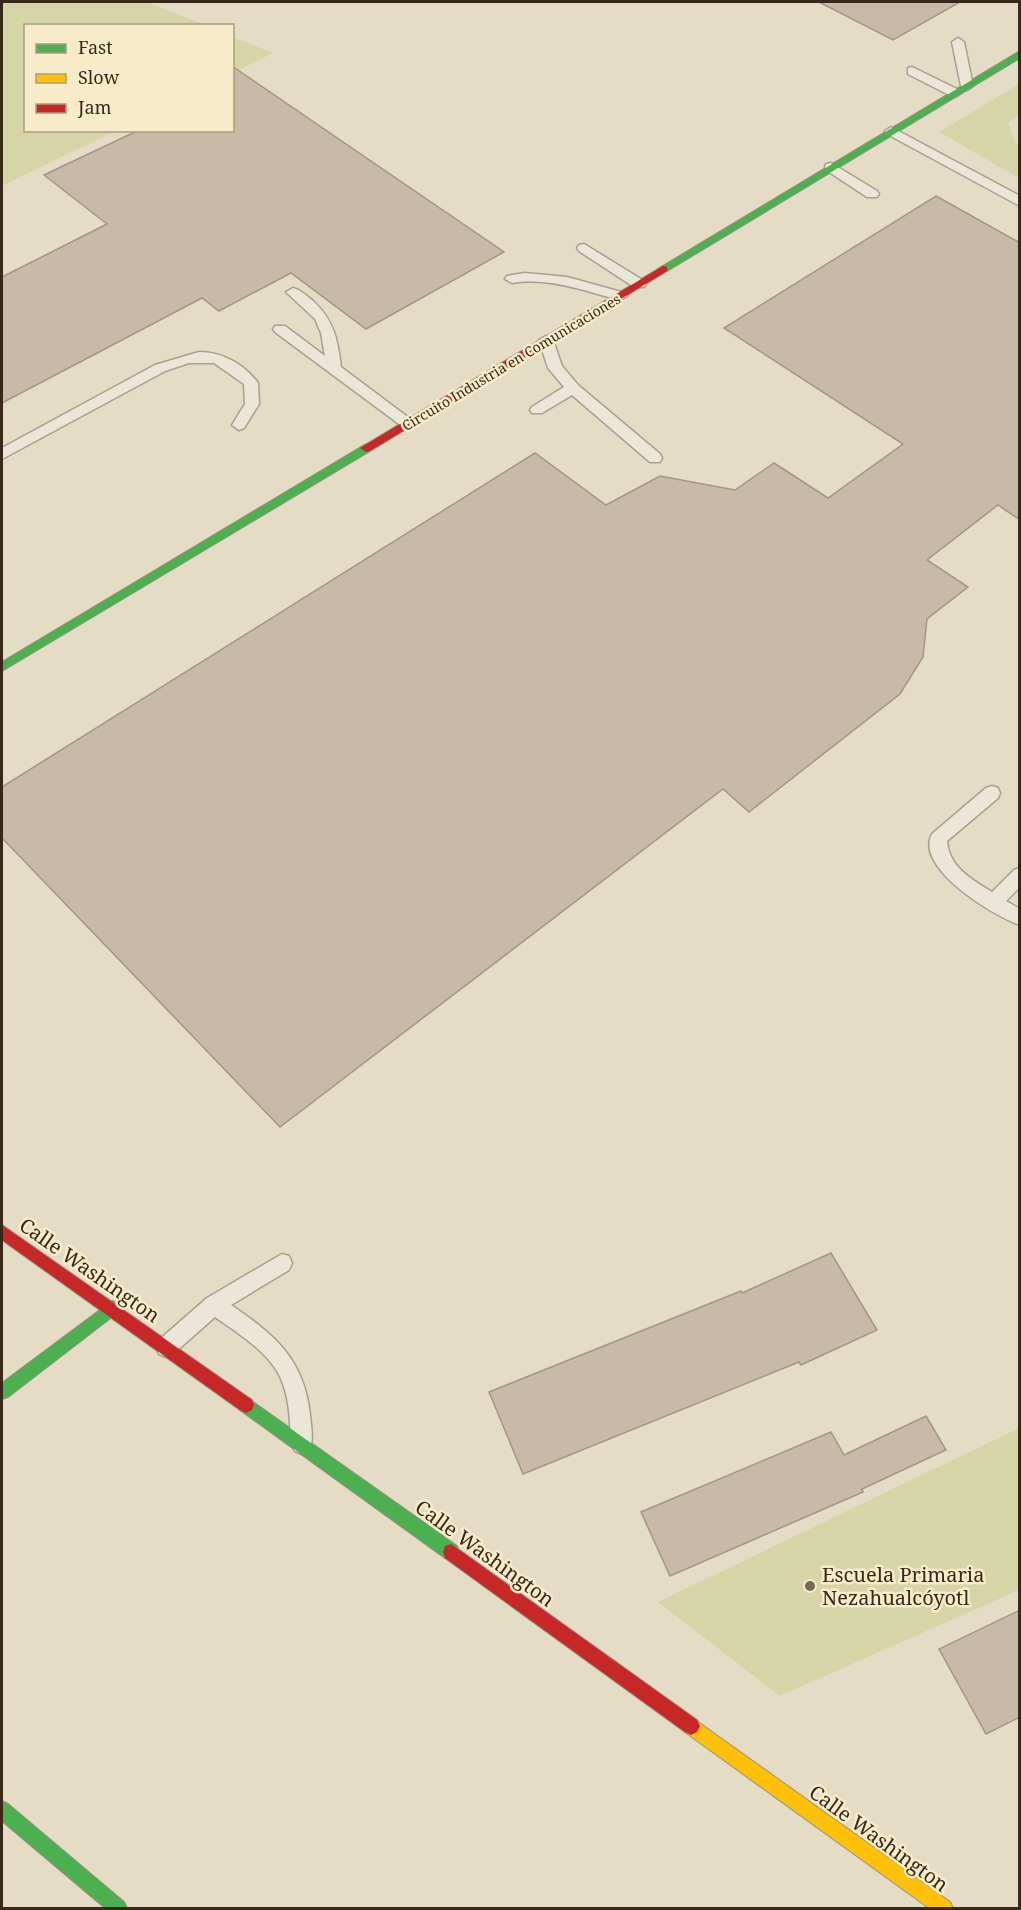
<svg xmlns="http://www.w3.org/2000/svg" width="1021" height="1910" font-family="'Noto Serif',serif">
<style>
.green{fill:#d5d5a7}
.building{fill:#c9b9a7;stroke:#a49686;stroke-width:1.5}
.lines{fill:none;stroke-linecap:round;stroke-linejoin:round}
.lane-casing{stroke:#a8a090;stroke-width:3}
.fast-casing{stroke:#999080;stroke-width:2}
.slow-casing{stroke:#999080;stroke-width:2}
.jam-casing{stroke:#999080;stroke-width:2}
.lane{fill:#ece6d9;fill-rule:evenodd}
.fast{fill:#4caf50;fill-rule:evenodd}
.slow{fill:#ffc107;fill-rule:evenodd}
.jam{fill:#c62828;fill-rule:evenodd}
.poi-dot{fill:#746756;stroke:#f8ebc9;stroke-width:2}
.labels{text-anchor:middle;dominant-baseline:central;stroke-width:5;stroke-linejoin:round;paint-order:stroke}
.far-street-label{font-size:14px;fill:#372819;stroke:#f8ebc9}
.near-street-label{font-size:20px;fill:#372819;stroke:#f8ebc9}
.near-poi-label{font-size:20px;fill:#372819;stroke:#f8ebc9;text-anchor:start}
</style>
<rect width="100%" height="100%" fill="#e5dcc6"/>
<path class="green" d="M2 2H147L205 25 26 26V130L115 131 2 186Z
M233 37 273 53 233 73Z
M1019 84V115L1008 123 1015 142 1019 145V178L939 132Z
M1019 1428V1590L780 1696 658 1602Z"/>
<path class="building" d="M819 2H960L893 40Z
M232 66 504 252 366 329 291 273 219 311 202 298 2 403V277L107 224 44 175 139 130H232Z
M936 196 1020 243V520L998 505 927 560 968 587 927 619 923 657 900 694 749 812 723 789 280 1127 2 838V787L535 453 606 505 660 476 735 490 774 463 828 498 903 444 724 328Z
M831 1253 877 1330 801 1365 799 1362 523 1474 489 1392 741 1291 742 1293Z
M926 1416 946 1450 862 1489 863 1492 670 1576 641 1512 831 1432 844 1455Z
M1020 1610V1717L986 1734 939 1649Z"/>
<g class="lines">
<defs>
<path id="lane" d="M958 38 964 42 973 86 967 90 961 86 952 42Z
M912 67 959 90 961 93 955 97 951 96 908 74V68Z
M891 127 1020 196V206L887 134 885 131Z
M831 163 877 191 879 194 877 197H867L826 170 825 167 826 164Z
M584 244 644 281 646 284 644 287H634L579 251 577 248 579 245Z
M525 273 567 277 625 293 627 296 620 300C584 291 550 277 512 283L505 279 507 276Z
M293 288C301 290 307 296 313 301 334 320 338 341 341 367L413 421 415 424 413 427H403L275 332 273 329 275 326H285L325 356 321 333 315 319 286 292Z
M546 336 553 340 562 366 578 385 660 454 662 458 660 462H650L572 395 542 413H532L530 410 532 407 564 387 548 368 539 340Z
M199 352C222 352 244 364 258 383L259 404 244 428 239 430 232 425 245 404 244 384 214 363H189L165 371 2 459V448L155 365Z
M992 786 998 788 1000 793 998 798 947 841C949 867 971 879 992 892L1014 870 1020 868V887L1006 901 1020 909V925C994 916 914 868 932 834L986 788Z
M282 1254 289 1256 292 1263 289 1270 231 1305C275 1335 304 1359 310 1415 311 1427 314 1440 309 1451L302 1454 295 1451 291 1444C290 1424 290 1403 283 1384 273 1354 240 1335 215 1317L173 1354 166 1357 159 1354 156 1347 159 1340 207 1298Z"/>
<path id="fast" d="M1020 51V58L667 271 663 272 658 269Z
M366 444 372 448 370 451 2 671V662Z
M112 1301 117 1303 120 1308 117 1313 8 1397 2 1399V1383Z
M246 1397 457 1546 459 1552 457 1558 451 1560 445 1558 240 1410 238 1405 240 1400Z
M2 1801 8 1804 124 1902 127 1908H105L2 1821Z"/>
<path id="slow" d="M691 1717 950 1902 953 1908H929L685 1732 682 1726 685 1720Z"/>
<path id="jam" d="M663 266 667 267V271L370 451 366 452 360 448Z
M2 1225 252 1400 254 1405 252 1410 246 1413 240 1410 2 1240Z
M451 1544 697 1720 700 1726 697 1732 691 1735 685 1732 445 1558 443 1552 445 1546Z"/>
</defs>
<use href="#lane" class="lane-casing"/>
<use href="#fast" class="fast-casing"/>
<use href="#slow" class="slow-casing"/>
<use href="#jam" class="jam-casing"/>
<use href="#lane" class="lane"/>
<use href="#fast" class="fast"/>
<use href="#slow" class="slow"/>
<use href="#jam" class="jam"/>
</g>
<circle class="poi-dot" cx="810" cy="1586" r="6"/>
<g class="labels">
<g class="far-street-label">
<text transform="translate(511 362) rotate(-31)">Circuito Industria en Comunicaciones</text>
</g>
<g class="near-street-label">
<text transform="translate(90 1270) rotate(35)">Calle Washington</text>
<text transform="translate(485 1553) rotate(36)">Calle Washington</text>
<text transform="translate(879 1838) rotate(36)">Calle Washington</text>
</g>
<g class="near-poi-label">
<text x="822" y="1574">Escuela Primaria<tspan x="822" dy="23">Nezahualcóyotl</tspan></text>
</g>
</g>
<rect width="1021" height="1910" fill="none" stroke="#372819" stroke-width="6"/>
<rect x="24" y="24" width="210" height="108" fill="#f8ebc9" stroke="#ab9d83" stroke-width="1.5"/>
<rect x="36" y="44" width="30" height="9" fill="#4caf50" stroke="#ab9d83" stroke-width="1.5"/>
<text x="78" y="54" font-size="18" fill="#372819">Fast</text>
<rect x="36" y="74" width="30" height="9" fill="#ffc107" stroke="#ab9d83" stroke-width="1.5"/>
<text x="78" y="84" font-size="18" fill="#372819">Slow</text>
<rect x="36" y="104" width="30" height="9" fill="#c62828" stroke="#ab9d83" stroke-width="1.5"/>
<text x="78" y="114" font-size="18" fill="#372819">Jam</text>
</svg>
